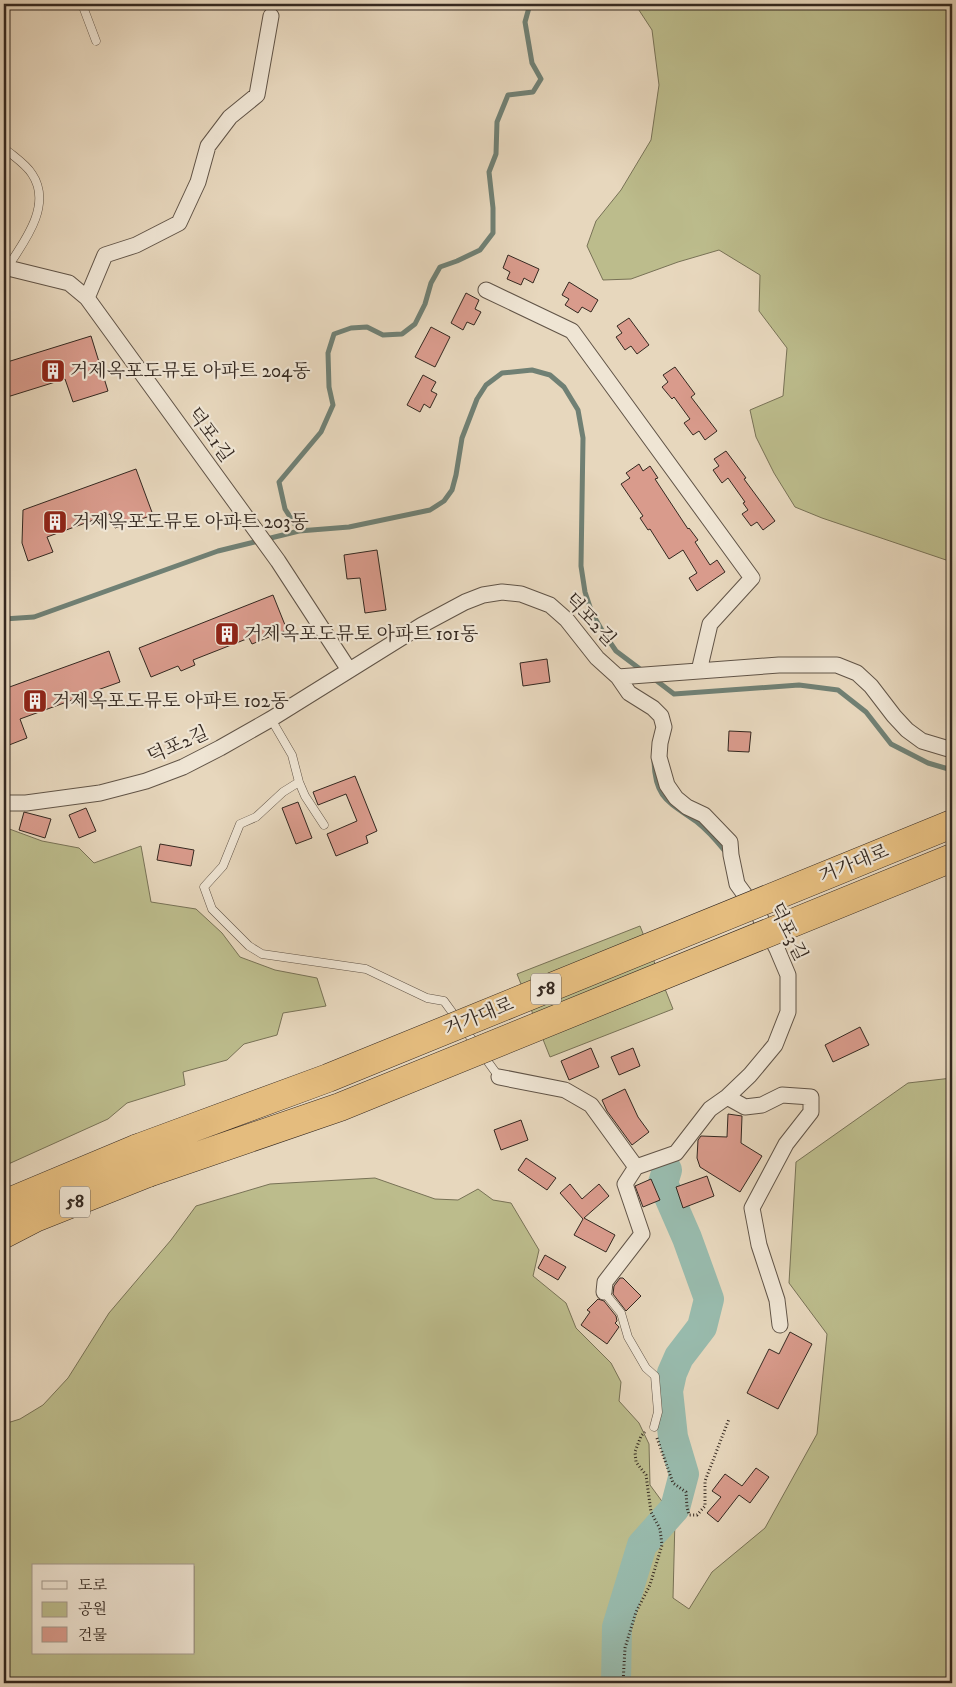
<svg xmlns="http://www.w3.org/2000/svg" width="956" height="1687" font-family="'IM FELL DW Pica','Noto Serif KR',serif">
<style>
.green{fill:#bcbc8c;stroke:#787256;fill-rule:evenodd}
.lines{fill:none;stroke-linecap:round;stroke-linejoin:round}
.stream{stroke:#708074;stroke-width:5}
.river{stroke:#98baac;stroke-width:30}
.building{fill:#d99b8c;stroke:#342820}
.lane-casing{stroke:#615447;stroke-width:9}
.street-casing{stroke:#615447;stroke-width:17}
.highway-casing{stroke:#342820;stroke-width:29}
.path{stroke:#342820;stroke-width:3;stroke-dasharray:1 2.5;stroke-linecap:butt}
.lane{stroke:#efe5d4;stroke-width:8}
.street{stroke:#efe5d4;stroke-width:15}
.highway{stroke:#e4bc7e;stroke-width:28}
.highway-bridge-casing{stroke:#342820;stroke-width:29;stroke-linecap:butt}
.highway-bridge{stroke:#e4bc7e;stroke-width:28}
.labels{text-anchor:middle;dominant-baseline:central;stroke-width:4.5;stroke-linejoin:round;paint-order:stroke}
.shield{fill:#efe5d4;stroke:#6c6156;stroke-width:1}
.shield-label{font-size:18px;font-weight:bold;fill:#342820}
.poi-label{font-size:19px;fill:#342820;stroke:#efe5d4;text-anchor:start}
.street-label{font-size:19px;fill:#342820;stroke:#efe5d4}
</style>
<rect width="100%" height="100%" fill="#e7d7bd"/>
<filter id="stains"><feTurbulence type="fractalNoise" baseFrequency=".004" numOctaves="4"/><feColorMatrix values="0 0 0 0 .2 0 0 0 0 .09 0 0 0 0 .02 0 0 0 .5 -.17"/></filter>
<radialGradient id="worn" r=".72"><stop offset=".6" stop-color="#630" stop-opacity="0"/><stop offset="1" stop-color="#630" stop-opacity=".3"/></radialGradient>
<path class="green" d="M635 4H952V562L822 518 795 507 774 473 756 437 750 410 783 396 787 348 759 311 760 275 719 250 678 262 631 279 603 280 587 246 596 221 621 190 651 140 659 85 652 30Z
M4 827 42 841 79 848 94 863 141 846 151 902 196 909 222 933 240 957 275 970 317 978 326 1006 283 1013 277 1035 244 1044 227 1060 183 1072 185 1085 127 1103 108 1119 4 1166Z
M640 926 673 1009 550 1057 517 974Z
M952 1078V1683H4V1424L20 1419 43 1405 68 1378 109 1313 171 1240 196 1206 270 1184 375 1178 435 1199 458 1200 478 1189 493 1200 511 1203 539 1250 533 1276 566 1303 576 1328 611 1363 621 1382 619 1401 639 1423 649 1444 650 1485 675 1519 673 1598 689 1609 712 1572 765 1528 817 1434 827 1334 789 1283 796 1162 908 1083ZM34 1566H194V1653H34Z"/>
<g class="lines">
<path class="stream" d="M299 531 285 509 279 482 321 432 333 405 329 387 328 353 334 334 351 328 367 327 383 335 402 334 415 324 425 304 431 283 440 267 457 261 480 250 493 233V208L489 172 496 154 497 122 508 95 533 92 541 79 532 63 525 22 530 4
M4 619 34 617 218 551 299 531 349 527 430 510 444 501 452 490 456 475 462 438 477 399 486 385 502 373 532 370 550 375 564 387 578 410 583 438 581 566 585 592 592 613 603 632 616 651 644 672
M653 678 674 694 799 685 838 690 866 712 891 744 928 763 952 770
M654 761C655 799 669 802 697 822 707 830 716 840 724 850"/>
<path class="river" d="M616 1683 617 1627 642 1545 675 1508 684 1474 673 1437 668 1391 672 1373 679 1357 702 1327 709 1299 687 1238 663 1183 667 1170"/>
</g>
<path class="building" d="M508 255 539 269 533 283 524 278 521 285 507 279 510 272 503 268Z
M569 282 598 300 591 312 582 307 578 313 565 305 569 299 562 295Z
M466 293 479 300 475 309 481 312 474 325 467 322 463 330 451 323Z
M629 318 649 345 637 354 631 346 625 350 616 337 622 333 617 326Z
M431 327 450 337 435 367 415 357Z
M91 336 108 391 73 402 65 379 4 398V363Z
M675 367 695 394 691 397 717 431 705 440 699 431 693 435 684 423 690 419 674 397 672 399 662 387 668 382 663 375Z
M423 375 436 382 431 391 437 394 430 408 424 404 420 412 407 405Z
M726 451 746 478 744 479 775 521 763 530 757 522 751 526 742 514 748 510 743 503 745 502 728 478 722 483 713 470 719 466 714 459Z
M639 464 643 471 650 466 658 478 655 479 688 529 689 528 698 540 695 542 710 565 717 560 725 572 697 591 689 578 697 573 683 550 669 559 650 529 648 530 640 518 643 516 621 484 630 478 626 473Z
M136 469 153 515 115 528 110 514 47 537 53 552 28 561 22 543 23 510Z
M377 550 386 610 365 613 360 578 347 579 344 555Z
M273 595 287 630 252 644 249 638 193 660 195 665 181 671 178 666 151 677 139 648Z
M109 651 120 682 92 692 94 698 77 704 75 699 20 719 27 738 4 747V689Z
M547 659 550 682 523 686 520 663Z
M729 731 751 732 749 752 728 751Z
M355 776 377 831 366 836 368 843 336 856 327 834 357 821 346 794 318 805 313 792Z
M298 802 312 838 296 844 282 808Z
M86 808 96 831 79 838 69 815Z
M24 812 51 819 45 838 19 830Z
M160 844 194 850 191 866 157 860Z
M860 1027 869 1045 833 1062 825 1045Z
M591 1048 599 1067 569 1080 561 1061Z
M633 1048 640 1066 619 1075 611 1057Z
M625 1089 638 1117 649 1132 632 1145 607 1111 602 1100Z
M728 1114 742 1116 741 1143 762 1156 740 1192 700 1167 697 1158 698 1140 701 1136 727 1137Z
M521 1120 528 1140 501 1150 494 1130Z
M526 1158 556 1178 547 1190 518 1170Z
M707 1176 714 1196 683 1208 676 1187Z
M651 1179 660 1200 643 1207 635 1186Z
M570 1184 582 1199 599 1184 609 1196 584 1218 615 1235 606 1252 574 1235 583 1219 560 1193Z
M545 1255 566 1267 558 1280 538 1268Z
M620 1278H623L641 1296 626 1311 613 1294 614 1286Z
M598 1299 604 1301 616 1316 617 1321 615 1323 619 1327 607 1344 581 1325 590 1312 587 1310Z
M790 1332 812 1344 778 1409 747 1393 769 1349 779 1354Z
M756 1468 769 1477 750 1503 739 1495 718 1522 707 1513 721 1497 712 1491 725 1474 742 1486Z"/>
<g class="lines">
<defs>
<path id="lane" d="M82 4 96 41
M4 13 5 4
M4 148C13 156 26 164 32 174 53 205 24 242 7 268
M271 719 292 755 299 782 305 796 324 825
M299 782 283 792 256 817 240 824 223 866 204 887 212 909 249 946 262 954 366 969 427 998 444 1001 476 1045
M483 1055 499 1077
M604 1292 621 1313 628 1337 646 1368 655 1376 658 1412 654 1427"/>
<path id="street" d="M4 267 69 283 87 298 278 561 349 670
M486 290 572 331 752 578 710 624 699 671
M87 298 105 255 136 245 179 223 198 182 208 146 230 117 257 95 271 16
M4 803H26L100 793 146 781 183 767 220 748 271 719 422 625 465 602 483 595 502 592 521 594 550 605 567 620 597 658 618 677 779 665H837L857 673 871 686 894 716 907 730 922 741 952 750
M499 1077 565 1090 591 1105 636 1167
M727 1097 745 1107 762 1105 782 1095 811 1097V1112L786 1144 752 1208 759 1245 777 1300 780 1325
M604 1292 605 1282 642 1234 625 1184 636 1167 676 1153 710 1109 727 1097 750 1075 775 1045 788 1012V975L777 949 756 910 737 884 731 855 730 842 704 815 687 807 676 798 667 785 659 757 660 743 664 727 661 716 653 708 629 693 618 677"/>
<path id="highway" d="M4 1204 138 1148
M4 1234 35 1218 148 1173"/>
</defs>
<use href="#lane" class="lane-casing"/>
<use href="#street" class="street-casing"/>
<use href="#highway" class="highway-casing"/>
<path class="path" d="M657 1438 673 1483 686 1492 687 1507 689 1515H697L705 1506V1481L729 1419
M623 1683 625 1648 636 1612 650 1585 662 1545 660 1529 651 1512 646 1475 636 1462 635 1452 641 1436 645 1432"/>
<use href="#lane" class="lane"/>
<use href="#street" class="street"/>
<use href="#highway" class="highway"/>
<defs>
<path id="highway-bridge" d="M138 1148 328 1078 952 824
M148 1173 340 1107 952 858"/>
</defs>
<use href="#highway-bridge" class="highway-bridge-casing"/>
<use href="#highway-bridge" class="highway-bridge"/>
</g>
<defs>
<symbol id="building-square" viewBox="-11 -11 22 22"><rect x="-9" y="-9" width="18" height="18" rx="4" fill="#8f2418" stroke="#efe5d4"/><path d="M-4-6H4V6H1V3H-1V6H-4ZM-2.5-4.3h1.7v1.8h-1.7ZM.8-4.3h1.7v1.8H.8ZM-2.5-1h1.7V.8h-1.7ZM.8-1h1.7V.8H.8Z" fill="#fff"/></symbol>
</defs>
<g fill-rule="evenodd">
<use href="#building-square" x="39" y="357" width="28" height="28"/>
<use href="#building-square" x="41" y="508" width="28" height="28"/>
<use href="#building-square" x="213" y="620" width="28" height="28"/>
<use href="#building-square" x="21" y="687" width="28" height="28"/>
</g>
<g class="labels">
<g class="shield">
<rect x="531" y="973.5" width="30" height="31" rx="4"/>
<rect x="60" y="1186.5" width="30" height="31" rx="4"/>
</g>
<g class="shield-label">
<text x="546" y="989">58</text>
<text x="75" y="1202">58</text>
</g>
<g class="poi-label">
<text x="70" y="371">거제옥포도뮤토 아파트 204동</text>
<text x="72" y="522">거제옥포도뮤토 아파트 203동</text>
<text x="244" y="634">거제옥포도뮤토 아파트 101동</text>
<text x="52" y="701">거제옥포도뮤토 아파트 102동</text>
</g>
<g class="street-label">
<text transform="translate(210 435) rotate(54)">덕포1길</text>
<text transform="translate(590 620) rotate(47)">덕포2길</text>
<text transform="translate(178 745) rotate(-24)">덕포2길</text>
<text transform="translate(854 864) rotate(-22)">거가대로</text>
<text transform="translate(788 932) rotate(64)">덕포3길</text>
<text transform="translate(479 1017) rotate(-22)">거가대로</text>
</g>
</g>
<rect width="956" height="1687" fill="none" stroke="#e7d7bd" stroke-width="20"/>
<rect x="5" y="5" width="946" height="1677" fill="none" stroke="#342820" stroke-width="2.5"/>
<rect x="10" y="10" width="936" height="1667" fill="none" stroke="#342820"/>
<rect x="32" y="1564" width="162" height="90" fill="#efe5d4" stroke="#a4998c"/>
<rect x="42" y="1581" width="25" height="8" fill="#efe5d4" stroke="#a4998c"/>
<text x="78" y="1590" font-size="15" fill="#342820">도로</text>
<rect x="42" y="1602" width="25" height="15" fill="#bcbc8c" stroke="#a4998c"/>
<text x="78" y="1614" font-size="15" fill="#342820">공원</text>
<rect x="42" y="1627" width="25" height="15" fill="#d99b8c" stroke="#a4998c"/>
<text x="78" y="1640" font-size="15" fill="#342820">건물</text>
<rect width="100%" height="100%" filter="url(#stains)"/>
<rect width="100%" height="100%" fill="url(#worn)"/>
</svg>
